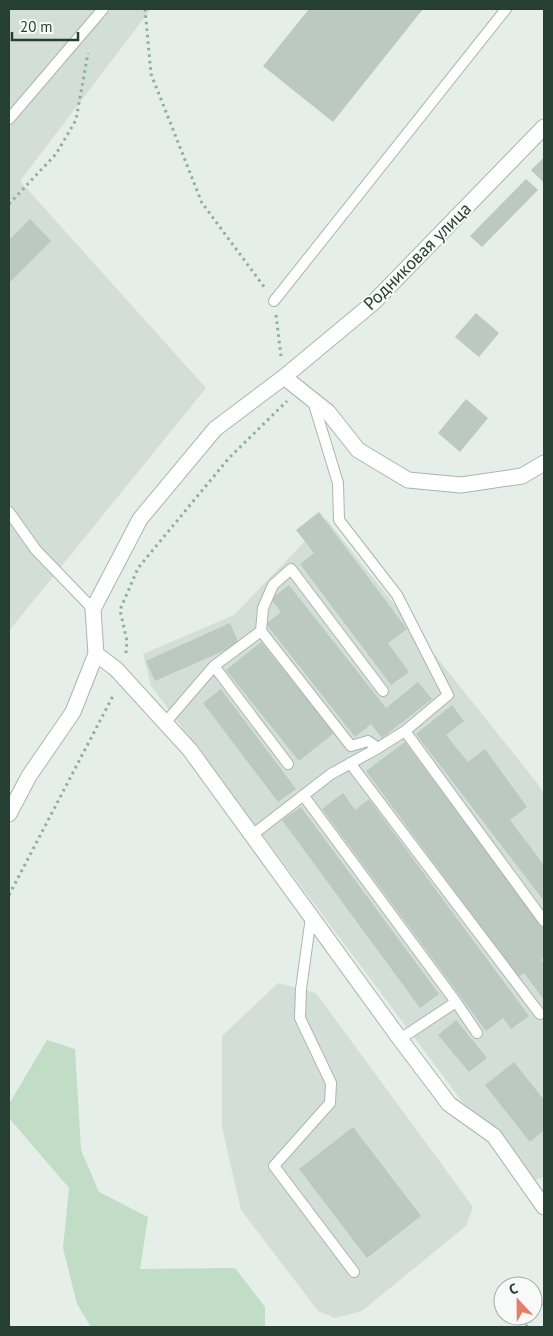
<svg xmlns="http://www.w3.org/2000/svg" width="553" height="1336" font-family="'PT Sans',sans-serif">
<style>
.built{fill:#d4ded8}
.green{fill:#c1ddc6}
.building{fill:#bcc8c2}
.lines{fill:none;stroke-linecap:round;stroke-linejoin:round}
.service-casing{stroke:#a9b6b0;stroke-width:12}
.minor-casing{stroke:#a9b6b0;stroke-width:17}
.tertiary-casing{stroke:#a9b6b0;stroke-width:17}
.path{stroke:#89af9f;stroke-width:3;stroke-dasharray:2.5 4;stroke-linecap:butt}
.service{stroke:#fff;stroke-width:10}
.minor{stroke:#fff;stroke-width:15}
.tertiary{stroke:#fff;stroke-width:15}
.labels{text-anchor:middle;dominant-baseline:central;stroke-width:4;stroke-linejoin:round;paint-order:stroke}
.street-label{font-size:18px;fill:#263f35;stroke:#f7faf8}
</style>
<rect width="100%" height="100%" fill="#e6eeea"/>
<path class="built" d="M9 9H151L20 181 206 388 9 631Z
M326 519 538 784 544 794V1177L533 1181 500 1152 151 686 143 654 234 615Z
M278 983 316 993 473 1207 466 1226 362 1311 335 1318 318 1311 241 1210 222 1127V1036Z"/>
<path class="green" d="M47 1040 75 1049 81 1150 99 1192 148 1217 140 1269 235 1268 265 1307V1327H91L77 1304 63 1248 69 1188 9 1118V1104Z"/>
<path class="building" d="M309 9H423L333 122 263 66Z
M544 157V183L531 170Z
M526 179 538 190 482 247 470 236Z
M30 219 51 241 9 283V240Z
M476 313 499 333 479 357 455 337Z
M466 399 488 418 460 452 438 433Z
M319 512 407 629 388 643 409 672 391 685 300 564 314 553 296 530Z
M289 585 386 708 418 682 432 699 382 738 371 724 355 737 266 624 281 612 271 599Z
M230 623 239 644 155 681 146 661Z
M261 642 334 733 299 761 226 670Z
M221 689 296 789 278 802 203 703Z
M452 705 464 721 446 735 468 762 485 749 527 807 510 820 544 865V901L416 734Z
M405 742 544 929V957L541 960 544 964V1000L524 973 518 977 366 771Z
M343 793 355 810 369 799 529 1016 511 1029 503 1018 486 1031 322 809Z
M301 807 439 994 420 1008 282 820Z
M456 1020 487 1058 469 1072 438 1035Z
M514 1062 544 1100V1130L530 1142 485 1085Z
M353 1127 421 1216 367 1258 299 1169Z"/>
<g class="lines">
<defs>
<path id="service" d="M9 119 103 9
M274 301 506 9
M313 401 338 483 339 520 397 595 448 695 405 731
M9 512 36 550 93 609
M214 666 288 764
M165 723 214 666 261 631 263 608 273 585 291 569 383 691
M378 748 405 731 544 921
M350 763 540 1014
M303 795 456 1002 400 1039
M252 835 331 774 378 748 368 741 351 746 261 631
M311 917 301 989 300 1018 331 1083 330 1103 274 1166 354 1272
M456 1002 477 1033"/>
<path id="minor" d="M284 377 328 412 358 450 408 480 461 485 522 476 544 463
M96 654 116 669 190 750 400 1039 449 1104 494 1136 544 1207"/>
<path id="tertiary" d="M9 814 29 776 73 712 96 654 93 609 140 519 215 429 284 377 373 303 544 127"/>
</defs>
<use href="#service" class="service-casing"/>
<use href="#minor" class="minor-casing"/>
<use href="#tertiary" class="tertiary-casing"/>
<path class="path" d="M145 9 151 74 202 203 265 288
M9 204 56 154 76 120 88 53
M276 315 281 356
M126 653 127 641 120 610 138 568 229 458 287 401
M9 895 114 694
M526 1327 544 1300"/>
<use href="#service" class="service"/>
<use href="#minor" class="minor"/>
<use href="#tertiary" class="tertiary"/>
</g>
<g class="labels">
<g class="street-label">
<text transform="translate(417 256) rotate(-45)">Родниковая улица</text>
</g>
</g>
<rect width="553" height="1336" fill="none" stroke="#263f35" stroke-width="20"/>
<g transform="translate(518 1301) rotate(338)"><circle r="24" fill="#f7faf8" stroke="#a3afaa"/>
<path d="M0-4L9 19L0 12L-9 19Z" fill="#e77c6b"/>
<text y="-8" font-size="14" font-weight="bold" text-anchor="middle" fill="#263f35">С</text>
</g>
<path d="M12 32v8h66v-8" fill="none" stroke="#263f35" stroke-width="2.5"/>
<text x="20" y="32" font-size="15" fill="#263f35" stroke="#f7faf8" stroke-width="4" paint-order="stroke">20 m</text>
</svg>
